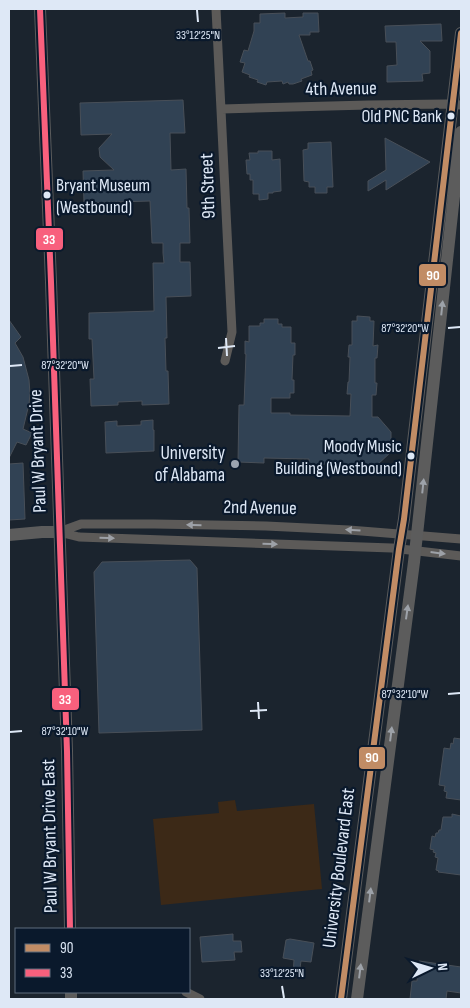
<svg xmlns="http://www.w3.org/2000/svg" width="470" height="1008" font-family="'Sofia Sans Condensed',sans-serif">
<style>
.green{fill:#3c2917}
.building{fill:#314254;stroke:#484f58}
.lines{fill:none;stroke-linecap:round;stroke-linejoin:round}
.street{stroke:#5c5a58;stroke-width:9}
.secondary{stroke:#5c5c5c;stroke-width:12}
.bus-1-casing{stroke:#0a192c;stroke-width:10}
.bus-2-casing{stroke:#0a192c;stroke-width:10}
.bus-1{stroke:#c18c65;stroke-width:6}
.bus-2{stroke:#f8607d;stroke-width:6}
.oneway{fill:#9da2a9}
.oneway2{fill:#9da1a7}
.ticks{fill:none;stroke:#dee8f6;stroke-width:2}
.bus-dot{fill:#dee8f6;stroke:#0a192c;stroke-width:2}
.poi-dot{fill:#9aa3b0;stroke:#0a192c;stroke-width:2}
.labels{text-anchor:middle;dominant-baseline:central;stroke-width:4.5;stroke-linejoin:round;paint-order:stroke}
.bus-label{font-size:18px;fill:#dee8f6;stroke:#0a192c;text-anchor:end}
.street-label{font-size:19px;fill:#dee8f6;stroke:#0a192c}
.poi-label{font-size:19px;fill:#dee8f6;stroke:#0a192c;text-anchor:end}
.ticks-label{font-size:12px;text-anchor:middle;fill:#dee8f6;stroke:#0a192c;stroke-width:4.5;stroke-linejoin:round;paint-order:stroke}
.line-badge{stroke:#0a192c;stroke-width:2}
.badge-label{font-size:14px;text-anchor:middle;font-weight:bold;fill:#fff}
</style>
<rect width="100%" height="100%" fill="#1b242e"/>
<path class="green" d="M235 800 237 811 314 804 322 889 161 905 153 819 219 813 218 802Z"/>
<path class="building" d="M285 13V18L303 17V13H318L319 32H310V35H299L308 61H310L313 70 311 71 312 75 301 79 302 81 293 84H289L288 82 283 84 282 81 267 82 266 85 257 82 258 80 249 77 250 75 242 72 245 63 240 62 244 50 248 51 254 31V23H260V14Z
M441 24 442 41H420L430 51V73L422 74 423 81 387 82V66L397 65 396 42H386L385 26Z
M183 100 185 133H170L171 170 186 169 187 208H189L190 243H180V262H190L191 296 166 297 167 338H165L166 371H168L169 404 142 405V401L118 402V405L91 406 90 379H94L92 339H89V313L154 311 153 263H164L163 253V243H152L150 201 84 203 83 171 114 170 100 157 99 148 112 134 81 135 80 103Z
M385 138 430 162 386 190V180L368 191V181L386 170Z
M331 142 333 187H327V193H315V187H309V182L304 181 303 150 308 149V143Z
M258 151H272V160L280 159 281 191 273 192V193H268V199L259 200V194H253V180H250V174H247L246 160H250L249 153H258Z
M357 316 370 317V321H374L373 346 378 345 377 358H375V383H377L376 395H372V417H378L391 432V452L376 466 322 464V475L309 474V459L264 458V463L238 462 239 405H244L246 354H245V341L249 342V326H260V323H264V319H278V324H282V327H291V343H295V355H293L292 380H294V393H290V398H271V413H290V415L350 416 351 394H347L348 382H349L350 357H348L349 345H352V321H357Z
M9 320 21 337 15 343 23 357 29 380 30 394 29 404 23 429 32 433 26 445 17 442 9 458Z
M153 420V430H154V451L106 453 105 422 117 421V426L141 425V421Z
M23 463 25 519 9 520V464Z
M190 560 197 568 202 730 99 733 94 572 102 562Z
M454 738 461 739V800L446 798 447 792 444 791 445 786 439 785 444 748 450 749 451 743 453 744Z
M452 814 461 816V875L438 872 439 871 436 870 438 858 435 857 436 853 433 852 434 850 430 849 432 836 435 837 436 833H438L439 830H441L443 817H452Z
M233 934V941H241L242 952H234L235 960 202 962 200 937Z
M290 939 314 943 311 962 301 961 299 975H293L294 960 283 958 286 940Z
M419 961 461 967V993L447 991 446 999H410L412 981H417Z"/>
<g class="lines">
<path class="street" d="M216 9 232 332 225 361
M222 109 368 105 446 104 461 105
M59 532 81 524H154L266 526 349 530 461 539
M59 532 79 537 392 548 461 556
M186 992 200 999"/>
<path class="secondary" d="M40 9 51 282 67 751 70 929
M9 535 42 532H59
M71 999V992
M341 999 399 549 404 519 461 33
M357 999 414 562 461 132"/>
<defs>
<path id="bus-1" d="M341 999 399 549 404 519 461 33"/>
<path id="bus-2" d="M40 9 51 282 67 751 70 929"/>
</defs>
<use href="#bus-1" class="bus-1-casing"/>
<use href="#bus-2" class="bus-2-casing"/>
<use href="#bus-1" class="bus-1"/>
<use href="#bus-2" class="bus-2"/>
</g>
<defs><path id="oneway-solid" d="M-6-.8H1V-3.2L6.5 0L1 3.2V.8H-6Z" transform="scale(1.25)"/></defs>
<g class="oneway">
<use href="#oneway-solid" transform="translate(442 308) rotate(-84)"/>
<use href="#oneway-solid" transform="translate(423 486) rotate(-84)"/>
<use href="#oneway-solid" transform="translate(407 612) rotate(-82)"/>
<use href="#oneway-solid" transform="translate(391 734) rotate(-83)"/>
<use href="#oneway-solid" transform="translate(370 895) rotate(-83)"/>
<use href="#oneway-solid" transform="translate(360 971) rotate(-83)"/>
</g>
<g class="oneway2">
<use href="#oneway-solid" transform="translate(194 525) rotate(-179)"/>
<use href="#oneway-solid" transform="translate(353 530) rotate(-176)"/>
<use href="#oneway-solid" transform="translate(107 538) rotate(2)"/>
<use href="#oneway-solid" transform="translate(270 544) rotate(2)"/>
<use href="#oneway-solid" transform="translate(438 553) rotate(7)"/>
</g>
<path class="ticks" d="M197 10 198 22M448 328 460 327M226 338 227 356M218 348 235 346M10 366 22 365M448 694 460 693M258 702 259 719M250 711 267 710M10 732 22 731M282 986 284 998"/>
<g class="bus-dot">
<circle cx="451" cy="116" r="4.5"/>
<circle cx="47" cy="195" r="4.5"/>
<circle cx="411" cy="456" r="4.5"/>
</g>
<circle class="poi-dot" cx="235" cy="464" r="5"/>
<g class="labels">
<g class="bus-label">
<text x="442" y="116">Old PNC Bank</text>
<text x="56" y="185" text-anchor="start">Bryant Museum<tspan x="56" dy="22">(Westbound)</tspan></text>
<text x="402" y="446">Moody Music<tspan x="402" dy="22">Building (Westbound)</tspan></text>
</g>
<g class="street-label">
<text transform="translate(341 89) rotate(-1)">4th Avenue</text>
<text transform="translate(208 186) rotate(-92)">9th Street</text>
<text transform="translate(38 451) rotate(-92)">Paul W Bryant Drive</text>
<text transform="translate(260 508) rotate(1)">2nd Avenue</text>
<text transform="translate(50 836) rotate(-91)">Paul W Bryant Drive East</text>
<text transform="translate(339 868) rotate(-83)">University Boulevard East</text>
</g>
<g class="poi-label">
<text x="225" y="453">University<tspan x="225" dy="22">of Alabama</tspan></text>
</g>
</g>
<g class="ticks-label">
<text x="198" y="39">33°12'25"N</text>
<text x="405" y="332">87°32'20"W</text>
<text x="65" y="369">87°32'20"W</text>
<text x="405" y="698">87°32'10"W</text>
<text x="65" y="735">87°32'10"W</text>
<text x="282" y="977">33°12'25"N</text>
</g>
<g class="line-badge">
<rect x="35" y="227" width="29" height="24" rx="5" fill="#f8607d"/>
<rect x="418" y="263" width="29" height="24" rx="5" fill="#c18c65"/>
<rect x="51" y="687" width="29" height="24" rx="5" fill="#f8607d"/>
<rect x="358" y="746" width="28" height="24" rx="5" fill="#c18c65"/>
</g>
<g class="badge-label">
<text x="49" y="244">33</text>
<text x="433" y="280">90</text>
<text x="65" y="704">33</text>
<text x="372" y="762">90</text>
</g>
<rect width="470" height="1008" fill="none" stroke="#dee8f6" stroke-width="20"/>
<rect x="15" y="928" width="175" height="65" fill="#0a192c" stroke="#5f6c7d"/>
<rect x="25" y="944" width="25" height="8" fill="#c18c65" stroke="#5f6c7d"/>
<text x="60" y="953" font-size="15" fill="#dee8f6">90</text>
<rect x="25" y="969" width="25" height="8" fill="#f8607d" stroke="#5f6c7d"/>
<text x="60" y="978" font-size="15" fill="#dee8f6">33</text>
<g transform="translate(430 968) rotate(85)" stroke="#0a192c" stroke-width="4" paint-order="stroke">
<path d="M0-4L9 19L0 12L-9 19Z" fill="#dee8f6"/>
<text y="-8" font-size="14" font-weight="bold" text-anchor="middle" fill="#dee8f6">N</text>
</g>
</svg>
